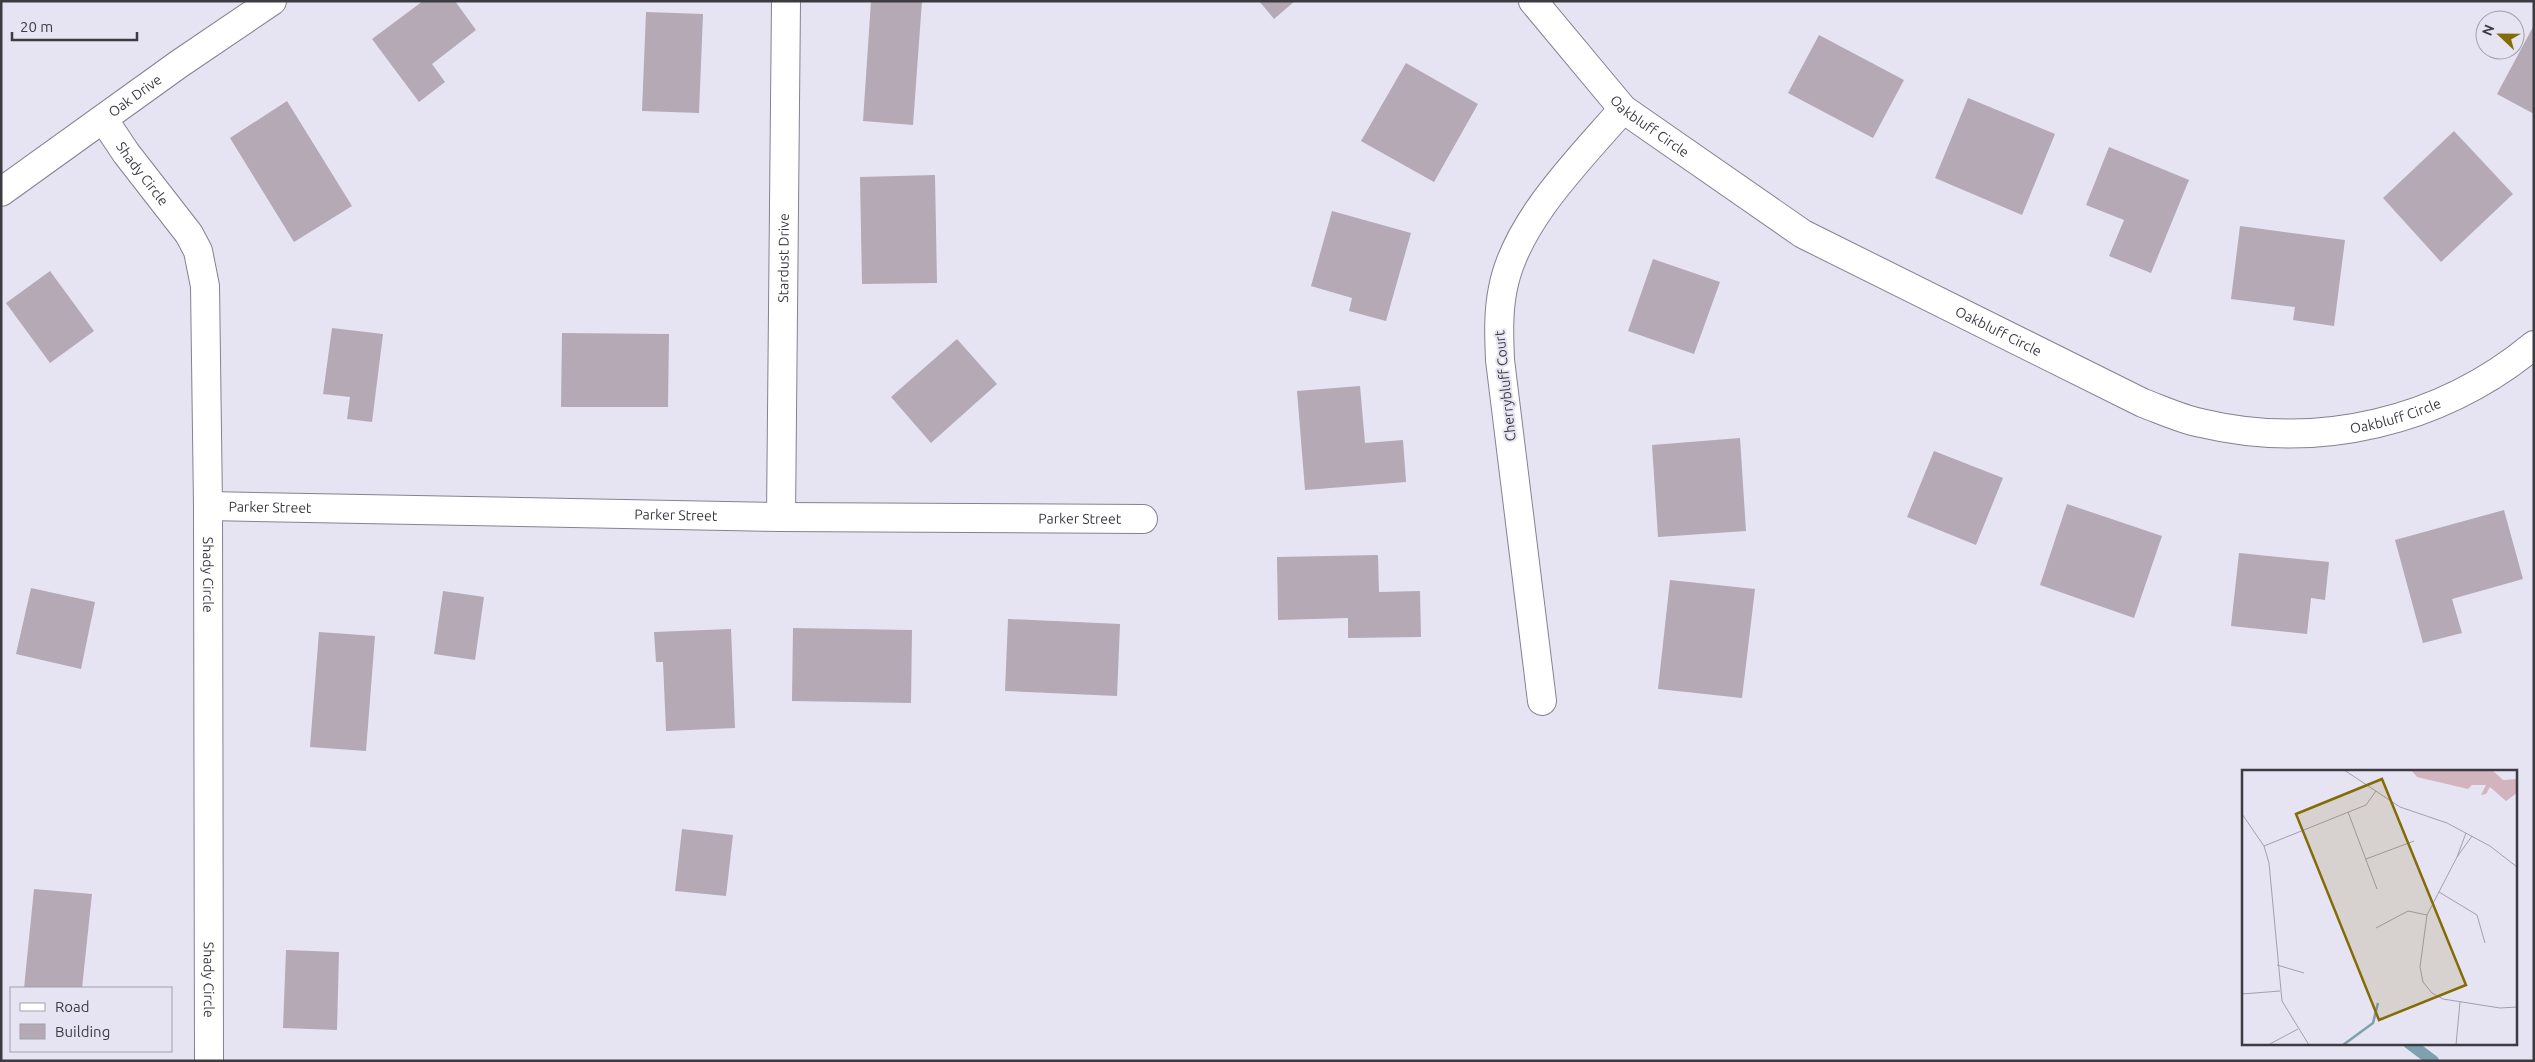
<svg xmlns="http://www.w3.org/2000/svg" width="2535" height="1062" font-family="Ubuntu,sans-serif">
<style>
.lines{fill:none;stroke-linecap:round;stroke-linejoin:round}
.stream{stroke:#7fa0af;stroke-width:12}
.building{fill:#b4a9b5}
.minor-casing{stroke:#848290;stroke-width:30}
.minor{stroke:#fff;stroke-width:28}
.labels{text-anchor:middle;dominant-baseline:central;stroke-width:4;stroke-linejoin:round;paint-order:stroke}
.street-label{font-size:14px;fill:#3c3b41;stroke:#e6e4f3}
.inset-river{fill:none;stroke:#7fa0af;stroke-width:2.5}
.inset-road{fill:none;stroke:#a2a0ac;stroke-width:1}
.view{fill:#836b06;fill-opacity:0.15;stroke:#836b06;stroke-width:2.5}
.inset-edge{fill:none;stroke:#3c3b41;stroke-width:2.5}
</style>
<rect width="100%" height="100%" fill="#e6e4f3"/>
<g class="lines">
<path class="stream" d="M2409 1043 2433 1061"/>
</g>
<path class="building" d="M423 1H455L476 30 432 64 445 82 419 102 372 39Z
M871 1H922L913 125 863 121Z
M1259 1H1295L1274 19Z
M646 12 703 14 699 113 642 111Z
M2534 25V114L2497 94Z
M1819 35 1904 80 1873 138 1788 93Z
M1406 63 1478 104 1434 182 1361 141Z
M1968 98 2055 134 2022 215 1935 178Z
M287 101 352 206 294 242 230 138Z
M2454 131 2513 194 2441 262 2383 198Z
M2109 147 2189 180 2151 273 2109 256 2124 220 2086 205Z
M935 175 937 283 862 284 860 177Z
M1332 211 1411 233 1386 321 1349 311 1352 298 1311 286Z
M2240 226 2345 240 2334 326 2293 320 2295 307 2231 299Z
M1653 259 1720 282 1694 354 1628 331Z
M50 271 94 331 50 363 6 303Z
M332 328 383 334 372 422 347 419 350 397 323 394Z
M562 333 669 334 668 407H561Z
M957 339 997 384 931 443 891 397Z
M1360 386 1365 443 1403 440 1406 482 1305 490 1297 391Z
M1740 438 1746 531 1658 537 1652 445Z
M1934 451 2003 478 1976 545 1907 517Z
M2067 504 2162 536 2134 618 2040 585Z
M2504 510 2523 579 2452 599 2462 633 2423 643 2395 540Z
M2239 553 2329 562 2325 600 2311 598 2307 634 2231 626Z
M1378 555 1379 592 1420 591 1421 637 1348 638V618L1278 620 1277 557Z
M1670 580 1755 589 1742 698 1658 689Z
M31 588 95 602 81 669 16 654Z
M443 591 484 597 475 660 434 654Z
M1008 619 1120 624 1117 696 1005 691Z
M793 628 912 630 911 703 792 701Z
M731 629 735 728 666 731 663 662H656L654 632Z
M319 632 375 636 366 751 310 747Z
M682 829 733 835 726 896 675 891Z
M34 889 92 894 82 988H24Z
M286 950 339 952 337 1030 283 1028Z"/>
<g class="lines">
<defs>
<g id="minor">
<path id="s1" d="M1533 1 1623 109 1803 234 2143 403C2162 410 2181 419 2201 423 2318 451 2441 422 2534 345"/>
<path id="s2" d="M104 120 126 153 189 234 198 251 205 286 208 506 209 1061"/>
<path id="s3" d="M1 192 179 64 272 1"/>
<path id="s4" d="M208 506 781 517 1143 519"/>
<path id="s5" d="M781 517 786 1"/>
<path d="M1542 701 1500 360C1499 336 1498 312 1503 288 1516 221 1580 159 1623 109"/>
</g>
</defs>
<use href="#minor" class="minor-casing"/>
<use href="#minor" class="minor"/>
</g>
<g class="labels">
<g class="street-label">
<text stroke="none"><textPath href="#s3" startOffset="165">Oak Drive</textPath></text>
<text stroke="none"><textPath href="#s1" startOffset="172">Oakbluff Circle</textPath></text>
<text stroke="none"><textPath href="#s2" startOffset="66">Shady Circle</textPath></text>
<text stroke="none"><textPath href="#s5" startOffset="259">Stardust Drive</textPath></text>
<text stroke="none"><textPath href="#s1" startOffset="578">Oakbluff Circle</textPath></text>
<text transform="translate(1505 386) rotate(-96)">Cherrybluff Court</text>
<text stroke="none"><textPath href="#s1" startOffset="998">Oakbluff Circle</textPath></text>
<text stroke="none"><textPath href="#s4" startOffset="62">Parker Street</textPath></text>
<text stroke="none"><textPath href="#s4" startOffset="468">Parker Street</textPath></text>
<text stroke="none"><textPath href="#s4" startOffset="872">Parker Street</textPath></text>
<text stroke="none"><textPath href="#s2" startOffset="486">Shady Circle</textPath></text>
<text stroke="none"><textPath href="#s2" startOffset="891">Shady Circle</textPath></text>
</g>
</g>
<g transform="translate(2242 770)">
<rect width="275" height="275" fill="#e6e4f3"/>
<path d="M169 0H250L261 10 275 9V23L264 31 248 17 244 24 239 25 244 15H230L226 19 175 7Z" fill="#d2b4be"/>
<path class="inset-river" d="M101 275 131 253 136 233"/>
<path class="inset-road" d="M102 0 158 37 205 53 248 76 275 97M106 42 135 119M0 44 22 76 27 93 40 231 67 275M224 63 215 87 230 66M22 76 124 35 134 21M215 87 185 145 178 197 181 212 190 223 201 229 258 238 275 237M124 89 172 71M197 122 235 145 243 173M134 158 166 141 185 145M35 195 62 203M0 224 38 221M26 275 56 259M214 275 218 232"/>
<path class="view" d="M140 9 224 215 137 250 54 44Z"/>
<rect width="275" height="275" class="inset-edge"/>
</g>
<rect width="2535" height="1062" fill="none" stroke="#3c3b41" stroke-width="5"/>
<rect x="10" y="987" width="162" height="65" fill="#e6e4f3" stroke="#a2a0ac"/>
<rect x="20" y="1003" width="25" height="8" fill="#ffffff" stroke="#a2a0ac"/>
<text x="55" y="1012" font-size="15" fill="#3c3b41">Road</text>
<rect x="20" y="1024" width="25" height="15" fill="#b4a9b5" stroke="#a2a0ac"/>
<text x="55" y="1037" font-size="15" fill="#3c3b41">Building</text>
<g transform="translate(2500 35) rotate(292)"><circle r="24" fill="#e6e4f3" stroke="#a2a0ac"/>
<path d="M0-4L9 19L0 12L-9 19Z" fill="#836b06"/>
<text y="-8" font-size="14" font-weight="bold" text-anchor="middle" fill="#3c3b41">N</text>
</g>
<path d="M12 32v8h125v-8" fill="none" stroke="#3c3b41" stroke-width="2.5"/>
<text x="20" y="32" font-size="15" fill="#3c3b41" stroke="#e6e4f3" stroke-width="4" paint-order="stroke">20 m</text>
</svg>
